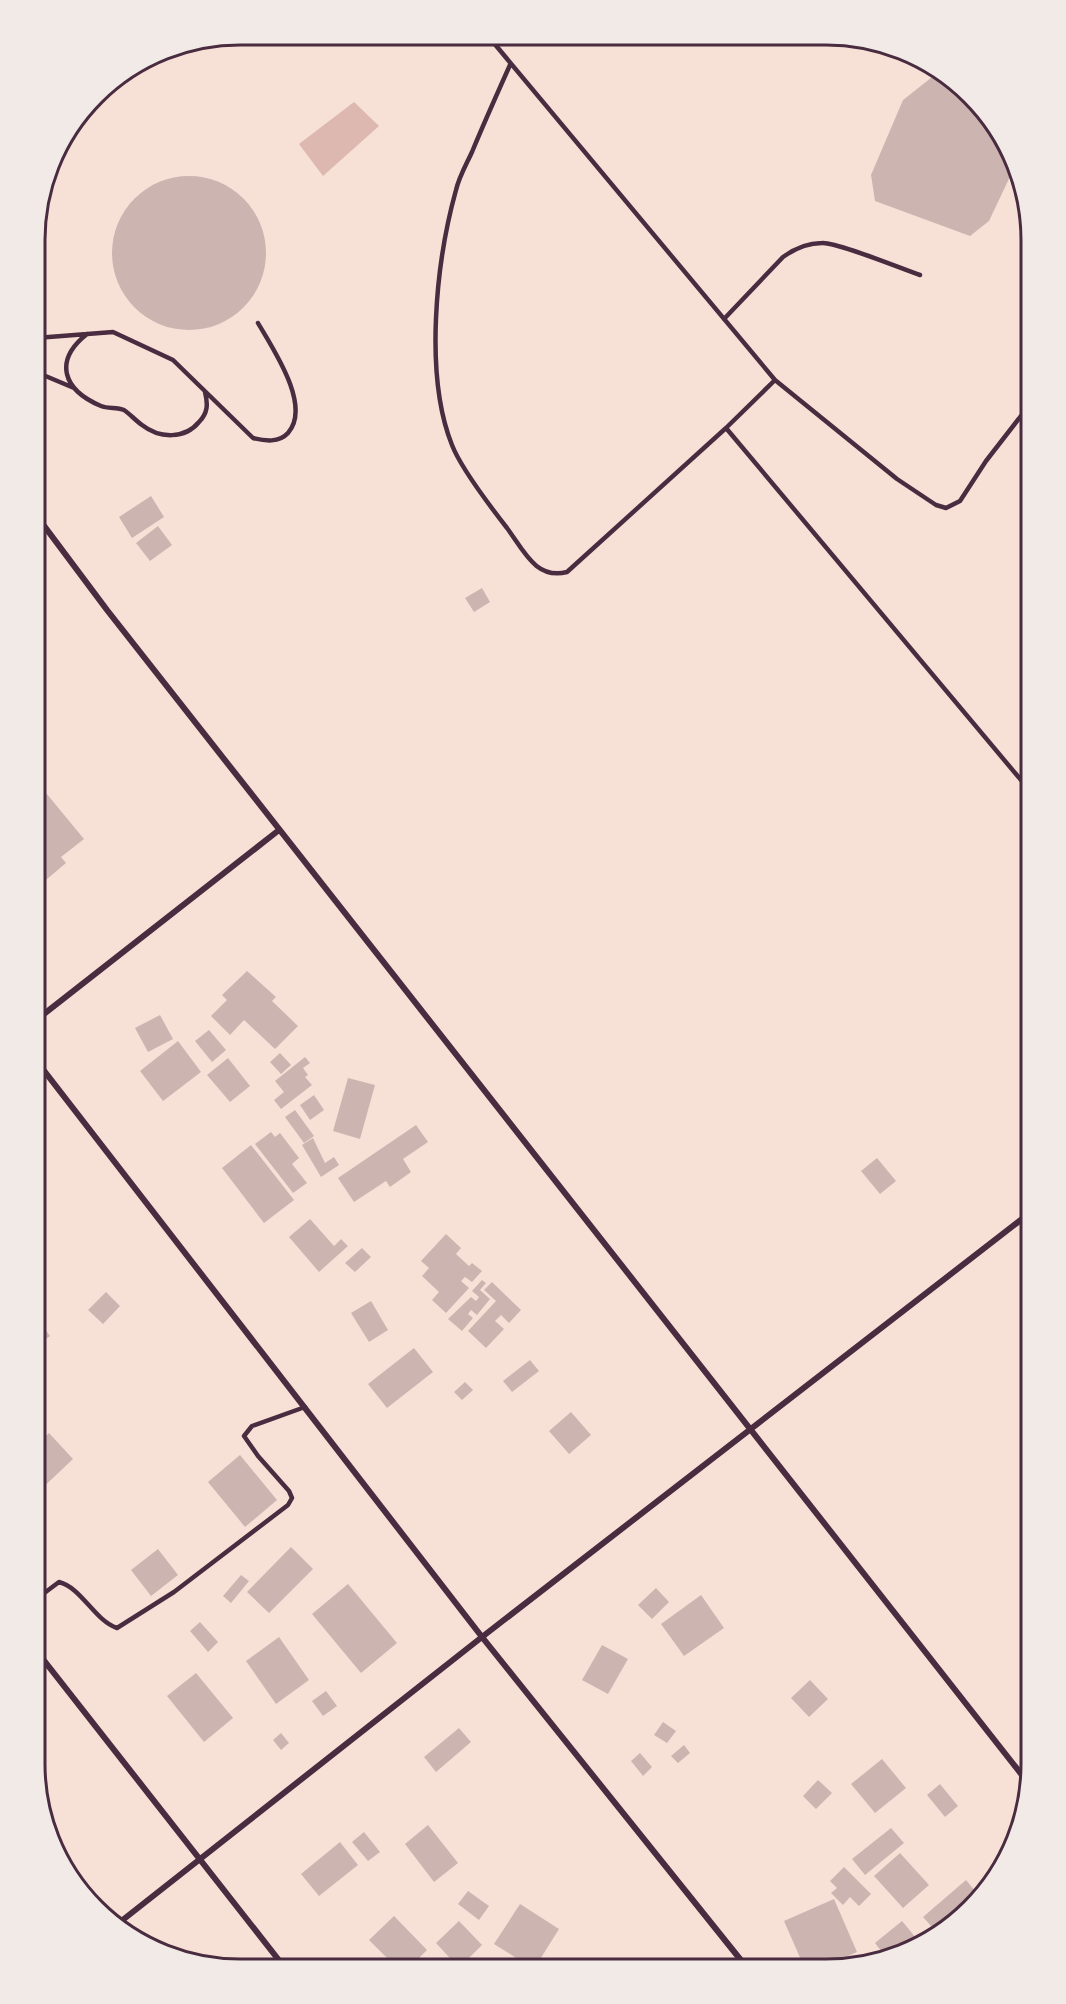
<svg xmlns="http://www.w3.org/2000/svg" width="1066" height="2004" font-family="Roboto,sans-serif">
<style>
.water{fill:#dcb8b0}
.building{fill:#ccb4b1}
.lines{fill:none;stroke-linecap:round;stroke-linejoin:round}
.service{stroke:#4a2c40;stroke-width:4.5}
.minor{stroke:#4a2c40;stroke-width:6}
.rim{fill:none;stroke:#4a2c40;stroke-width:3}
</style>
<rect width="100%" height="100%" fill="#f7e1d7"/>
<path class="water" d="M354 102 379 126 323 176 299 144Z"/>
<path class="building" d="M936 74 961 85 1015 166 989 221 970 236 875 201 871 175 903 100Z
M112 253a77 77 0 1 1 154 0a77 77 0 1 1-154 0Z
M151 496 164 517 132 538 119 517Z
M158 526 172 545 150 561 136 543Z
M482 588 490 602 474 612 465 598Z
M46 793 84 839 61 857 66 863 40 885 35 879 36 801Z
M247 971 276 997 272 1001 298 1026 275 1049 244 1020 230 1035 211 1016 227 1000 222 995Z
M160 1015 173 1039 148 1052 135 1028Z
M209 1030 226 1050 212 1062 195 1041Z
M178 1041 201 1072 163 1101 140 1071Z
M280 1053 291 1065 281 1074 270 1062Z
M305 1057 310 1063 303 1068 308 1075 305 1077 312 1085 281 1109 274 1100 284 1092 275 1081Z
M228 1058 250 1086 230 1102 207 1075Z
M348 1078 375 1085 360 1139 333 1131Z
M314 1095 324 1110 310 1120 300 1105Z
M295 1110 314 1136 304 1143 285 1117Z
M416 1125 428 1142 403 1159 411 1172 390 1187 386 1181 354 1202 338 1178Z
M271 1132 275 1137 280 1133 299 1158 292 1164 307 1183 293 1193 255 1144Z
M313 1138 325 1163 334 1157 339 1165 321 1177 302 1145Z
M251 1145 294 1200 264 1223 222 1168Z
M877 1158 896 1181 880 1194 861 1171Z
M310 1219 334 1246 341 1239 348 1246 319 1272 289 1237Z
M446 1234 461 1248 456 1254 469 1266 472 1263 482 1271 472 1282 465 1277 461 1281 469 1288 446 1313 432 1300 439 1292 422 1276 429 1268 421 1261Z
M362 1248 371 1257 355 1272 345 1263Z
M482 1280 486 1283 480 1290 490 1299 477 1315 471 1310 468 1314 473 1318 462 1331 448 1319 471 1297 476 1301 479 1297 472 1291Z
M492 1282 521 1310 509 1323 501 1315 495 1321 504 1329 486 1348 468 1331 496 1301 484 1290Z
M106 1292 120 1306 103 1324 88 1310Z
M371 1301 388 1330 369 1342 351 1313Z
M35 1315 50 1336 35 1347Z
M414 1348 433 1372 387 1408 368 1384Z
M530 1360 539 1371 512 1392 503 1381Z
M465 1382 473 1390 462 1400 454 1392Z
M571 1412 591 1435 569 1454 549 1431Z
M49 1433 73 1459 35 1495V1446Z
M240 1455 277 1500 245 1527 208 1482Z
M291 1547 313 1569 269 1613 247 1592Z
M158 1549 178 1575 151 1596 131 1570Z
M241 1575 249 1581 231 1603 223 1596Z
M348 1584 397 1643 361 1673 312 1614Z
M656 1588 669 1602 652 1619 638 1605Z
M701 1595 724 1628 684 1656 661 1624Z
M200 1622 218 1642 208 1652 190 1631Z
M279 1637 309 1680 276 1704 246 1661Z
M602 1645 628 1659 608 1694 582 1680Z
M196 1673 233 1718 204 1742 167 1696Z
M810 1680 828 1699 809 1717 791 1698Z
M326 1691 337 1706 323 1716 312 1701Z
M663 1722 676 1731 667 1743 654 1735Z
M459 1728 471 1742 436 1772 424 1757Z
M281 1733 289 1743 281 1750 273 1740Z
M684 1745 690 1753 678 1763 671 1756Z
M640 1753 652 1767 643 1776 631 1761Z
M882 1759 906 1788 875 1813 851 1784Z
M818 1780 832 1793 816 1809 803 1796Z
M940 1784 958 1806 945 1817 927 1795Z
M428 1825 458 1863 434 1882 405 1844Z
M891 1828 904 1843 865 1875 852 1859Z
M364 1832 380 1852 368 1861 352 1842Z
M340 1842 358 1865 319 1896 301 1874Z
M900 1853 929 1885 903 1908 874 1876Z
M844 1867 871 1894 859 1906 850 1897 843 1905 831 1893 837 1888 830 1881Z
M966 1880 980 1897 939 1935 923 1917Z
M468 1891 489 1906 479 1920 458 1904Z
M834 1899 857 1952 818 1969H805L784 1921Z
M520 1904 559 1929 534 1969 494 1944Z
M394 1916 427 1950 409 1968H397L369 1940Z
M459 1921 482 1945 459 1968 436 1943Z
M902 1921 921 1944 887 1959 875 1943Z"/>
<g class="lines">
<path class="service" d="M488 36 775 380
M510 65C497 94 484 123 472 152 466 165 459 177 456 190 436 262 424 375 452 445 460 466 493 510 507 528 524 551 536 580 567 572L726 428
M724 319 783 257C794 249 807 243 822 243 837 242 902 269 920 275
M87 334C53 361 63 390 101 406 108 409 117 407 124 410 130 414 135 420 142 425 160 439 185 439 199 422 208 413 208 404 205 392
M36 338 113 332 173 360 253 438C265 441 279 443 288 433 312 406 273 349 258 323
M36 372 74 388
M1031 792 726 428 775 380 897 479 936 505 946 508 960 501 986 461 1031 403
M35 1600 59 1582C82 1588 94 1620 117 1628L174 1592 288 1505 292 1498 289 1491 258 1456 244 1436 252 1426 305 1407"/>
<path class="minor" d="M36 515 107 610 1029 1784
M35 1021 279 830
M35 1059 482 1637 748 1969
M35 1649 285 1968
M115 1926 482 1637 1031 1212"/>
</g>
<path d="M0 0H1066V2004H0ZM240 45H826A195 195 0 0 1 1021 240V1764A195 195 0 0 1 826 1959H240A195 195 0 0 1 45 1764V240A195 195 0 0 1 240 45Z" fill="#f1eae7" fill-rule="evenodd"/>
<path class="rim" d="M240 45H826A195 195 0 0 1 1021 240V1764A195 195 0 0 1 826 1959H240A195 195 0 0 1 45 1764V240A195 195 0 0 1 240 45Z"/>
</svg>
